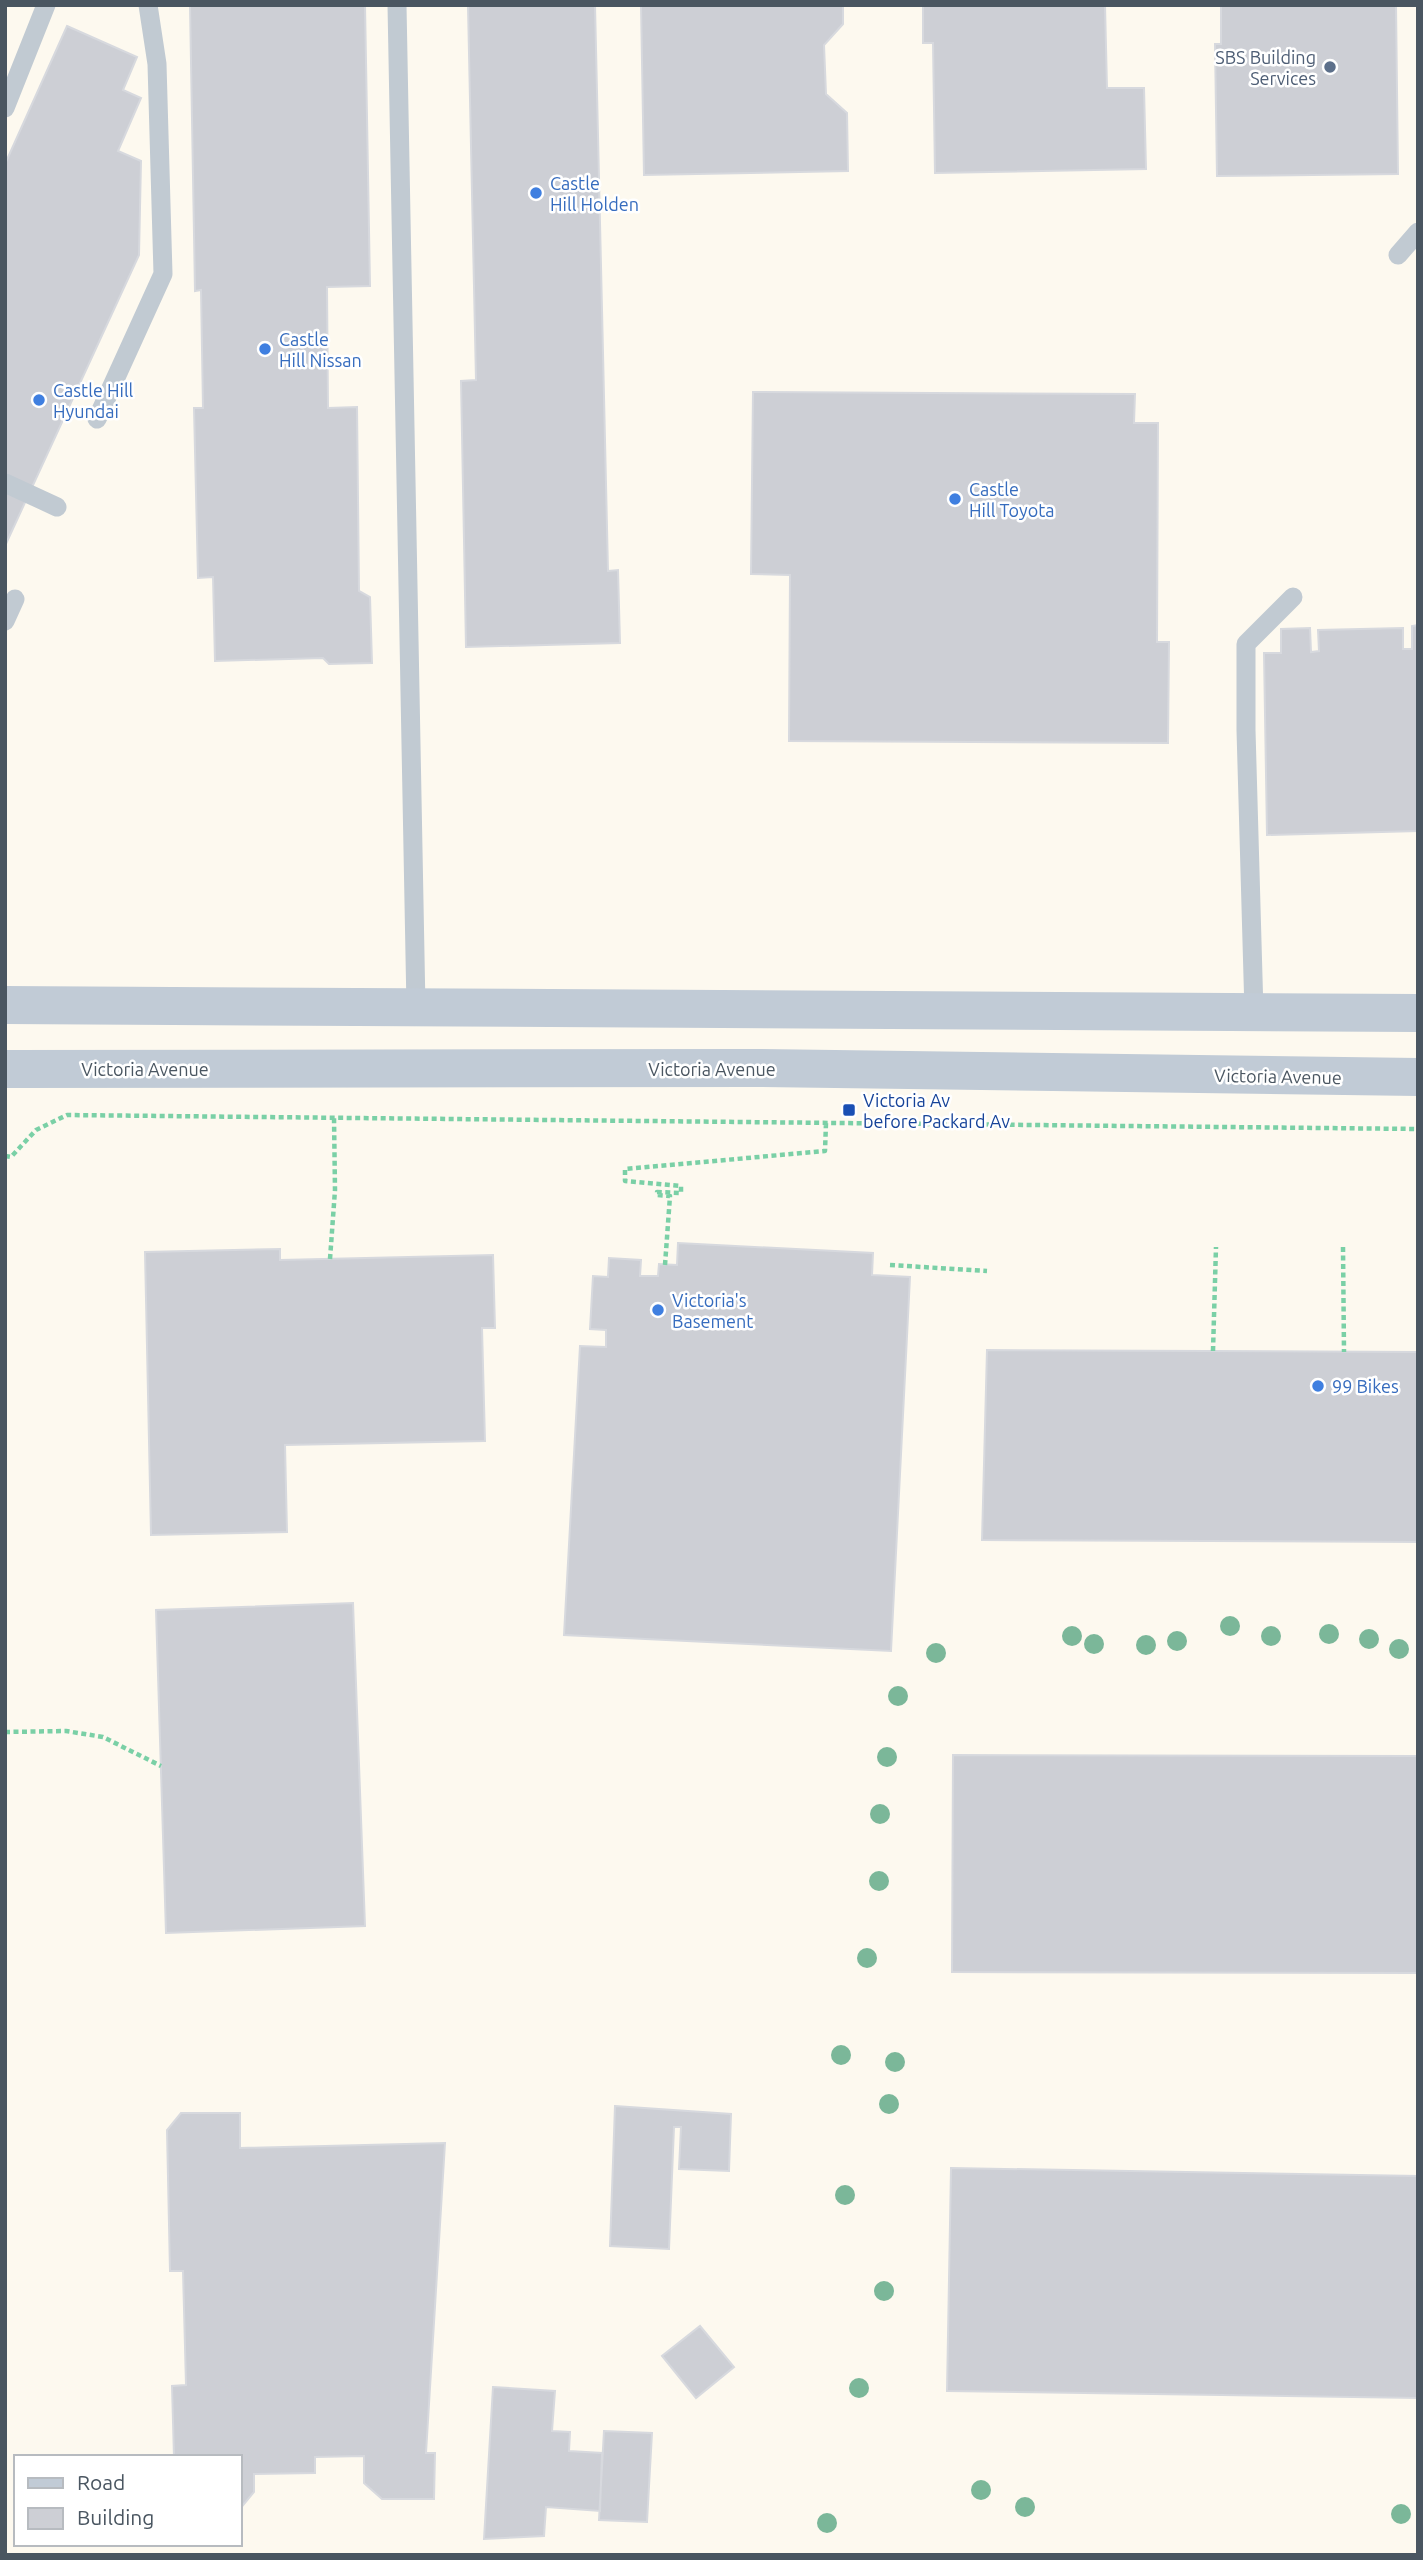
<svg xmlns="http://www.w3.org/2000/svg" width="1423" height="2560" font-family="Ubuntu,sans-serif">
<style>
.commercial{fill:#fdf9ef;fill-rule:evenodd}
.building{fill:#cdcfd5;stroke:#d7d9de;stroke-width:2}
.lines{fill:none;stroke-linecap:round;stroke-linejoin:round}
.path{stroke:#7ad0a6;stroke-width:4.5;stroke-dasharray:5 3.5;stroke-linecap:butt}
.service{stroke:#c1cad2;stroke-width:19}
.secondary{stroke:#c1cbd6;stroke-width:38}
.tree{fill:#7bb799}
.service-dot{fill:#5c6f8a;stroke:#fff;stroke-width:2.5}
.shop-dot{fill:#3f7fe0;stroke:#fff;stroke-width:2.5}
.transit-dot{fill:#1a4fb4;stroke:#fff;stroke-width:2.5}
.labels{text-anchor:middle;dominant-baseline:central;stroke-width:5;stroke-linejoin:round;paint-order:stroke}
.service-label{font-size:18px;fill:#4e5e75;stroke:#fff;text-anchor:end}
.shop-label{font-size:18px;fill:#366cbe;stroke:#fff;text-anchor:start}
.street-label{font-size:18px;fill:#4a5661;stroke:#fff}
.transit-label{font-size:18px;fill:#164399;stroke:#fff;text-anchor:start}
</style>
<rect width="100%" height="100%" fill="#f5f3f3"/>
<path class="commercial" d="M5 5H1418V2555H5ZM16 2457H240V2544H16Z"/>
<path class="building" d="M190 5H365L370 286 327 287 328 408 357 407 359 591 370 597 372 663 329 664 323 658 215 661 213 577 198 578 194 408H203L201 290 195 291Z
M595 5 608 571 618 570 620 643 466 647 461 381 476 380 468 6Z
M641 5H843V24L824 45 826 94 847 113 848 171 644 175Z
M923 5H1105L1107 88H1144L1146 169 935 173 933 43H923Z
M1221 5H1396L1398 174 1217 176 1215 44H1221Z
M67 26 137 57 123 90 141 98 118 151 141 161 139 255 5 546V164Z
M753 392 1135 394 1134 423H1158L1157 642H1169L1168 743 789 741 790 575 751 574Z
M1418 625V831L1267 835 1264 653H1281V629L1310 628 1311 652 1319 651 1318 630 1403 628V649H1412V626Z
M678 1243 873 1253 872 1275 910 1277 891 1651 564 1635 580 1346 606 1347V1330L590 1329 593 1276 608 1277 609 1258 641 1260 640 1276H658L659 1264 677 1265Z
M280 1249V1260L493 1255 495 1328H482L485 1441 285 1445 287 1532 151 1535 145 1252Z
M987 1350 1418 1352V1542L982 1540Z
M353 1603 365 1926 166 1933 156 1610Z
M953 1755 1418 1756V1973L952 1972Z
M615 2106 731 2114 729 2171 679 2169 681 2127H674L669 2249 610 2246Z
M181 2113H240V2148L445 2143 426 2453H435L434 2499H382L364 2483V2456L315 2457V2473L254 2474V2492L240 2509V2457H174L172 2386 186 2385 183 2271H170L167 2130Z
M951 2168 1418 2176V2398L947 2391Z
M700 2326 734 2367 696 2398 662 2356Z
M493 2387 555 2391 552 2431 570 2432 569 2451 602 2453 600 2511 546 2507 544 2536 484 2539Z
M604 2431 652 2433 647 2522 599 2520Z"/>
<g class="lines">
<path class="path" d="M5 1156 11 1157 36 1130 67 1115 1418 1129
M1343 1247 1344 1352
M330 1259 335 1190 334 1117
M665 1265 670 1196 657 1195V1192L681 1193V1186L625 1181V1169L825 1151 826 1123
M890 1265 987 1271
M1213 1351 1216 1247
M5 1732 66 1731 103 1737 161 1766"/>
<path class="service" d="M397 5 416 1008
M5 108 46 5
M1398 255 1418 232
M97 419 163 274 157 64 148 5
M5 483 57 507
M5 621 15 599
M1254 1012 1246 730V644L1293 597"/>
<path class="secondary" d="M5 1005 1418 1013
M5 1069 755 1068 1418 1077"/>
</g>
<g class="tree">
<circle cx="1230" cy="1626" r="10"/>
<circle cx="1329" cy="1634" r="10"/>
<circle cx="1072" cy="1636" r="10"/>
<circle cx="1271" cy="1636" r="10"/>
<circle cx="1369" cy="1639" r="10"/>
<circle cx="1177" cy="1641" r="10"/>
<circle cx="1094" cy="1644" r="10"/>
<circle cx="1146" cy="1645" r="10"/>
<circle cx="1399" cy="1649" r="10"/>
<circle cx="936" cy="1653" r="10"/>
<circle cx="898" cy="1696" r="10"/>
<circle cx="887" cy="1757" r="10"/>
<circle cx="880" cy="1814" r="10"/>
<circle cx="879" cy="1881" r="10"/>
<circle cx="867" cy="1958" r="10"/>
<circle cx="841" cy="2055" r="10"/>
<circle cx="895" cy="2062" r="10"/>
<circle cx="889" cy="2104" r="10"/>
<circle cx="845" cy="2195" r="10"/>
<circle cx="884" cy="2291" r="10"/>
<circle cx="859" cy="2388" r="10"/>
<circle cx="981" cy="2490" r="10"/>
<circle cx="1025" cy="2507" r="10"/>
<circle cx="1401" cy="2514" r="10"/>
<circle cx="827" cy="2523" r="10"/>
</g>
<circle class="service-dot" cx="1330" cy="67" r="7"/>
<g class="shop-dot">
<circle cx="536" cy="193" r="7"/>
<circle cx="265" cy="349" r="7"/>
<circle cx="39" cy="400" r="7"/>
<circle cx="955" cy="499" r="7"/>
<circle cx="658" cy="1310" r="7"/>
<circle cx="1318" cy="1386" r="7"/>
</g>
<rect class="transit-dot" x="842" y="1103" width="14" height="14" rx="3.5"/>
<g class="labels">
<g class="service-label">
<text x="1316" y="57">SBS Building<tspan x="1316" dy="21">Services</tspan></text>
</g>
<g class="shop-label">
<text x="550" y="183">Castle<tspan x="550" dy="21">Hill Holden</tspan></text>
<text x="279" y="339">Castle<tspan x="279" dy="21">Hill Nissan</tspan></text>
<text x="53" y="390">Castle Hill<tspan x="53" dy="21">Hyundai</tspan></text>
<text x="969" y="489">Castle<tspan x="969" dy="21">Hill Toyota</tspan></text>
<text x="672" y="1300">Victoria's<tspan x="672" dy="21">Basement</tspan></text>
<text x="1332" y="1386">99 Bikes</text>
</g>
<g class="street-label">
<text x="145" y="1069">Victoria Avenue</text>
<text x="712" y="1069">Victoria Avenue</text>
<text transform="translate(1278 1076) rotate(1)">Victoria Avenue</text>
</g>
<g class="transit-label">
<text x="863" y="1100">Victoria Av<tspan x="863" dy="21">before Packard Av</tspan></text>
</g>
</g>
<rect width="1423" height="2560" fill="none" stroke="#4a5661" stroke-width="14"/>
<rect x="14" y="2455" width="228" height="91" fill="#ffffff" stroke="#b7bbc0" stroke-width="2"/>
<rect x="28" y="2478" width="35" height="10" fill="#c1cbd6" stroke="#b7bbc0" stroke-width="2"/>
<text x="77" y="2490" font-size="21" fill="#4a5661">Road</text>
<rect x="28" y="2508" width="35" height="21" fill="#cdcfd5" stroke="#b7bbc0" stroke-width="2"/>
<text x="77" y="2525" font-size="21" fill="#4a5661">Building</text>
</svg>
